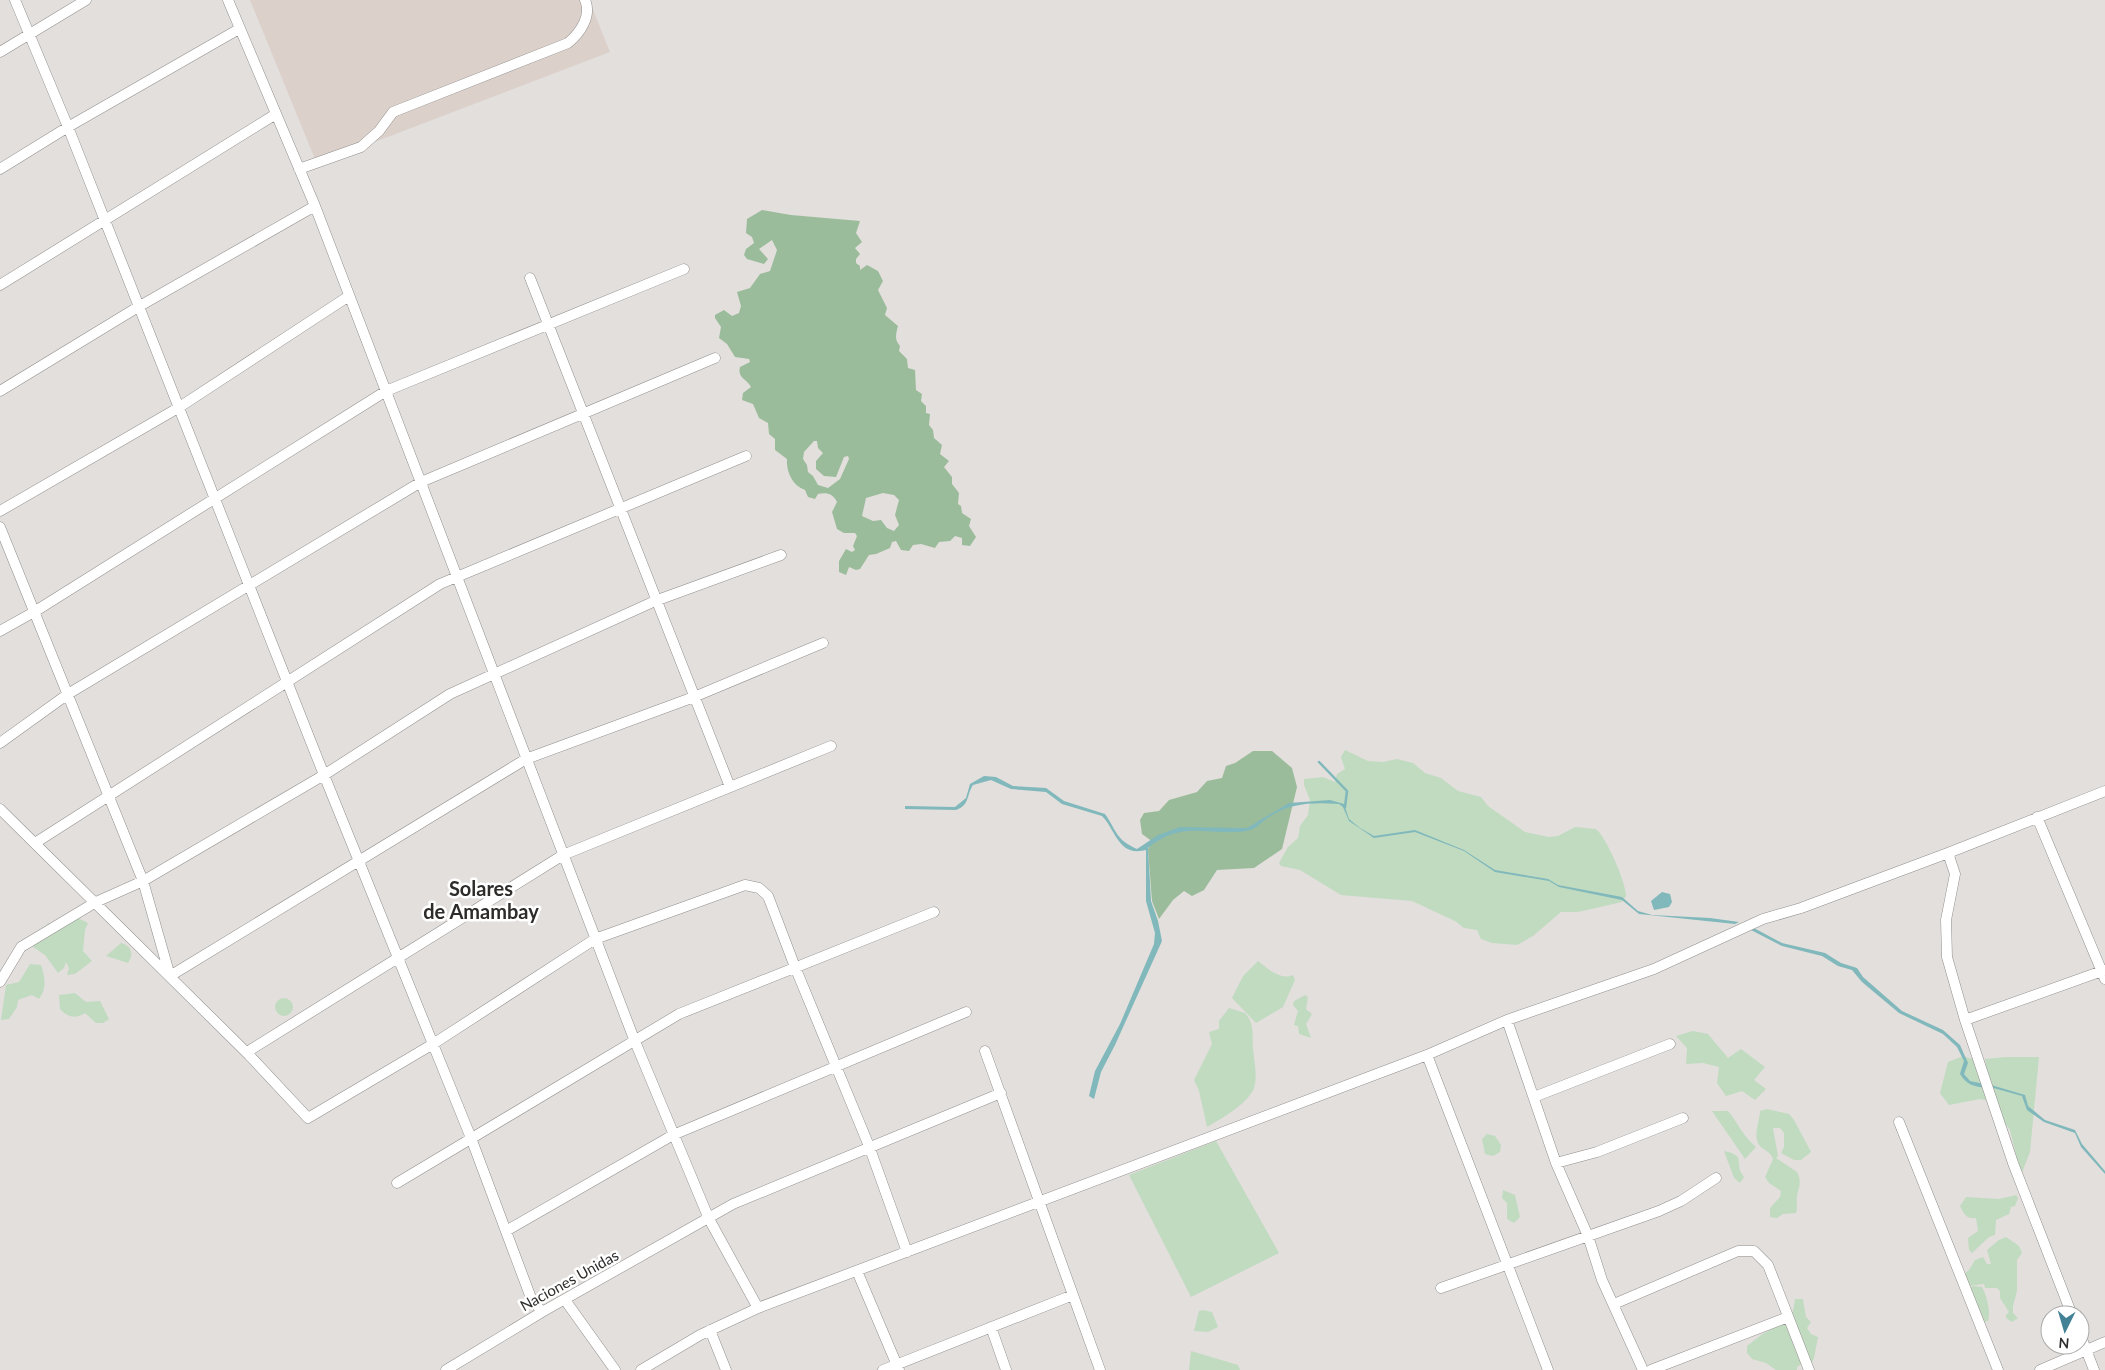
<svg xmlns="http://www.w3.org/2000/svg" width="2105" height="1370" font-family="Lato,sans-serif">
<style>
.built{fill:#dbd0ca}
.green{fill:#c0dbc0}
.forest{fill:#9bbc9b;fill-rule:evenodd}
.water{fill:#80b8bb}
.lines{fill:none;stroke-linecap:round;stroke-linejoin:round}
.stream{stroke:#80b8bb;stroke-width:2.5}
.minor-casing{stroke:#928f8d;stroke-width:11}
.minor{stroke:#fff;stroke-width:10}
.labels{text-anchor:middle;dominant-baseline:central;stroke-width:5;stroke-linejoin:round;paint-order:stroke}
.street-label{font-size:15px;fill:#2d2c2b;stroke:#fff}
.district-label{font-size:20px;font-weight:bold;fill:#2d2c2b;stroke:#fff}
</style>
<rect width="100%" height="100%" fill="#e3dfdd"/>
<path class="built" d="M250 0H589L610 52 317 164Z"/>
<path class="green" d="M1345 750 1368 761 1383 762 1397 759 1413 763 1425 773 1441 778 1458 791 1481 797 1488 806 1525 832 1549 837 1558 836 1575 827 1596 829C1606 837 1626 882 1626 896L1622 902 1578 912H1561L1533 936 1517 945 1492 943 1481 939 1477 930 1464 928 1455 921 1412 901 1341 895 1300 870 1281 866 1279 863 1288 847 1298 838 1300 826 1308 815 1310 800 1304 785V779L1323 777 1335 782 1337 774 1345 769 1341 757Z
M70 914 88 923 85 930 83 951 92 961 75 974 67 975 69 968 66 962 64 968 58 973 45 955 33 947 48 923 55 924Z
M121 943C132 946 134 954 128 963L106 956Z
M1258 961C1267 968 1280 981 1293 975L1295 980 1283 1007 1256 1023 1232 998 1243 976Z
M30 964 41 965C45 977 47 988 39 999L32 995 18 1000 17 1007 9 1019 1 1020 6 985 19 982Z
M75 993 86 1002 100 1001 109 1019 103 1023H96L85 1013C76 1019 68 1018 60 1009L59 995Z
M1305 995 1308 997 1306 1009 1312 1014 1306 1024 1311 1038 1299 1034 1298 1026 1294 1025 1298 1011 1293 1005 1294 1001Z
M275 1007a9 9 0 1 1 18 0a9 9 0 1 1-18 0Z
M1229 1008 1245 1013C1255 1024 1252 1035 1253 1049 1254 1061 1257 1072 1255 1084 1253 1101 1221 1119 1207 1127L1199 1091 1194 1080 1212 1044 1209 1032 1219 1029V1021Z
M1693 1031 1708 1034 1728 1058 1741 1049 1765 1067 1754 1080 1766 1089 1755 1100 1742 1091 1726 1096 1717 1083 1719 1067 1703 1063 1686 1064 1687 1048 1676 1036Z
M1963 1056 1979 1061 1987 1073 1985 1059 2005 1057H2039L2030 1152 2021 1175 2010 1130 2000 1116 1995 1102 1980 1099 1949 1105 1940 1093 1948 1062Z
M1767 1109 1789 1114 1794 1120 1811 1152 1801 1160H1794L1781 1153 1784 1147V1133L1780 1128H1773L1778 1156 1776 1158 1797 1172C1802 1182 1799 1186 1797 1196 1796 1202 1798 1206 1796 1213L1783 1214 1777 1218 1770 1217V1208L1780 1197 1781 1191 1769 1183 1765 1177 1773 1159C1770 1151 1765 1151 1760 1146 1752 1137 1760 1120 1760 1111Z
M1712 1111H1728C1738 1123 1743 1136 1756 1147L1745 1159Z
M1487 1134 1495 1136 1501 1145 1500 1152 1493 1156 1485 1154 1482 1139Z
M1216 1141 1279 1253 1191 1297 1129 1175Z
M1724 1151 1732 1153 1738 1157 1740 1171 1744 1177 1740 1183 1734 1178Z
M1503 1190 1515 1195 1520 1217 1514 1223 1507 1219V1203L1502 1198Z
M2016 1195 2018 1198 2015 1206 2011 1207 2009 1214 1996 1220 1995 1235 1989 1237 1972 1253 1969 1250 1968 1238 1978 1231 1976 1218C1966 1219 1964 1214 1960 1206L1966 1197 1999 1199Z
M2006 1237 2019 1246 2022 1253 2017 1260V1291L2013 1306V1313L2018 1318 2012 1322 2006 1318V1315L2009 1312 2000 1298V1291L1997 1288H1985L1984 1284 1969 1286 1963 1275 1969 1270 1975 1260 1983 1257 1987 1264H1991L1987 1250 1999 1240Z
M1973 1286 1982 1287C1987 1296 1991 1312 1988 1321L1984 1322 1966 1290Z
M1795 1299H1803L1806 1317 1811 1322 1807 1328 1811 1334 1818 1337 1814 1358 1811 1364 1803 1363 1797 1367V1370H1776L1766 1363 1752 1359 1747 1353V1346C1754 1341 1761 1334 1770 1330 1789 1321 1792 1322 1795 1299Z
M1203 1310 1212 1312 1218 1327 1208 1332 1194 1331 1199 1311Z
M1191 1351 1238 1365 1240 1370H1189Z"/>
<path class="forest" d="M762 210 791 215 860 221 856 233 862 242 855 248 860 254 856 259V263L860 266V270L867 265 878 271 883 281 878 290 887 308 885 315 898 326C896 334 894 339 900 346L899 351 907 359 908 368 915 370 916 390 922 394 921 401 926 406V413L930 414 929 425 933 430 934 438 942 445 940 454 949 461 944 467 952 477V484L959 493 958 504 961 506 962 513 971 519 969 526 976 537 970 546 962 545V538L955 536 950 541 939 542 935 548 921 544 913 545 909 551 901 550 896 541 892 542 890 548 876 554 869 555 860 569 856 570 849 567 846 575 839 572V561L846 549 852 552 855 550 853 546 857 536 855 533H844L837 529 832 512 837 502C833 493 826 492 818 494L815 499 808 497 805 490C792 486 786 471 787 459L775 450V439L769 434 768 423 759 418 753 404 742 400 743 393 751 387C747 379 737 378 740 367L750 362 749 359 735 357 727 344 719 338 721 327 715 318V315L724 310 732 316 739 313 741 306 737 292 750 288 760 274 770 271 777 250 772 240 759 249 768 259 764 264 747 259 744 255 746 249 754 243 752 237 746 233 747 219ZM814 441H817L818 448 823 453 816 461V469L824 476 836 477 844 457 848 456 849 459 840 479 828 488 818 485 813 476 808 472 807 465 803 459 804 452ZM883 493 894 495 899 500 895 515 899 525 894 531 887 528 881 520 873 521 862 516 866 498Z
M1253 751H1272L1292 768 1297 787 1282 849 1254 868 1217 870 1204 890 1192 896 1184 891 1173 900 1159 919 1152 901 1148 849 1153 842 1142 834 1140 820 1144 813 1159 811 1169 800 1197 792 1207 781 1222 778 1226 766 1235 763Z"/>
<path class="water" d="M984 776 996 777 1013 786 1046 788 1064 801 1105 814C1117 831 1115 839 1137 849L1158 835 1180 827 1247 828 1289 803 1330 800 1344 804 1349 819 1360 828 1374 836 1415 830 1464 850 1495 870 1548 879 1558 885 1622 897 1638 911 1652 915 1710 918 1739 922 1735 924 1639 914 1622 900 1559 887 1549 881 1495 872 1464 851 1415 832 1374 838 1349 821 1343 807 1339 804C1314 802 1289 803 1269 817 1261 822 1256 830 1246 831 1207 837 1184 819 1148 848L1151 901 1158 921 1162 941 1115 1045 1101 1072 1094 1099 1089 1096 1095 1071 1120 1024 1154 944 1155 933 1146 901V850C1118 857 1116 830 1102 816L1062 804 1046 792 1011 789 991 780 973 785C966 796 970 805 956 810L905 809V806L955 807 966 798 970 784Z
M1662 892 1670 894 1672 902 1669 907 1654 910 1651 901Z
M1752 927 1782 943 1825 953 1841 963 1857 968 1863 977 1902 1011 1943 1030 1960 1045 1968 1063 1964 1074 1970 1081 1984 1084 1985 1088C1973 1086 1967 1085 1960 1074L1964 1061 1957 1047 1943 1034 1899 1013 1862 982 1852 970 1838 966 1822 956 1782 946 1749 929Z
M1991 1085 2025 1095 2028 1106 2045 1120 2075 1130 2082 1144 2105 1171V1174L2081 1147 2075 1133 2044 1122 2027 1110 2022 1096 1990 1087Z"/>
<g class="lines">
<path class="stream" d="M1319 762 1347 791 1345 807"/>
<defs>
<path id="minor" d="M15 0 68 127 324 775 471 1138 531 1298 542 1312
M228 0 315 206 634 1039 709 1219 758 1308 1427 1055 1507 1020 1654 969 1763 919 1801 908 1948 853 2105 791
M0 52 86 0
M0 169 68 127 239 29
M299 169 361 147 379 131 393 112 568 43C580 33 592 16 585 0
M530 278 730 787
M0 285 276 114
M0 391 138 307 315 206
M0 511 178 408 349 296
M0 527 143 881 170 976 526 759 694 697 823 643
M0 631 34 612 386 391 684 269
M0 743 68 694 421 482 715 358
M0 809 249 1055 308 1118 433 1044 595 939 745 885 759 888 768 896 795 967 869 1146 907 1252
M2037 817 2105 979
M35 843 440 584 746 456
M1948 853 1955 874 1946 920 1947 957 1965 1020 2013 1163 2072 1315
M0 982 21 947 96 902 143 881 324 775 450 694 655 601 781 555
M1507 1020 1556 1163 1588 1236 1602 1280 1643 1370
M1965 1020 2105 970
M985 1051 1100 1370
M247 1052 563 855 831 746
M1427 1055 1548 1370
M1534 1097 1670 1044
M1899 1122 1998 1370
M1556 1163 1597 1152 1683 1118
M397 1183 679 1014 934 912
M506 1231 673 1135 966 1012
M857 1271 899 1370
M1441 1288 1659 1211 1681 1201 1716 1178
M565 1300 615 1370
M1614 1304 1738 1251H1754L1768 1265 1809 1370
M991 1327 1006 1370
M710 1330 726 1370
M2080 1334 2094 1370
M446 1370 542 1312 733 1204 1001 1093
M641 1370 700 1335 758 1308
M883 1370 1073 1295
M1651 1370 1788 1317
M2040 1370 2105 1342"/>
</defs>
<use href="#minor" class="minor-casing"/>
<use href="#minor" class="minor"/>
</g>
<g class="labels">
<g class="street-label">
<text transform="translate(569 1280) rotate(-29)">Naciones Unidas</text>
</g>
<g class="district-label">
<text x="481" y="888">Solares<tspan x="481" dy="23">de Amambay</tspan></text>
</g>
</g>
<g transform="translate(2065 1330) rotate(185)"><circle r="24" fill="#ffffff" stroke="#ababaa"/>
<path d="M0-4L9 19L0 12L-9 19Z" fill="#438196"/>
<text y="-8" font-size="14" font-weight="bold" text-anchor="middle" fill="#2d2c2b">N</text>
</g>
</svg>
